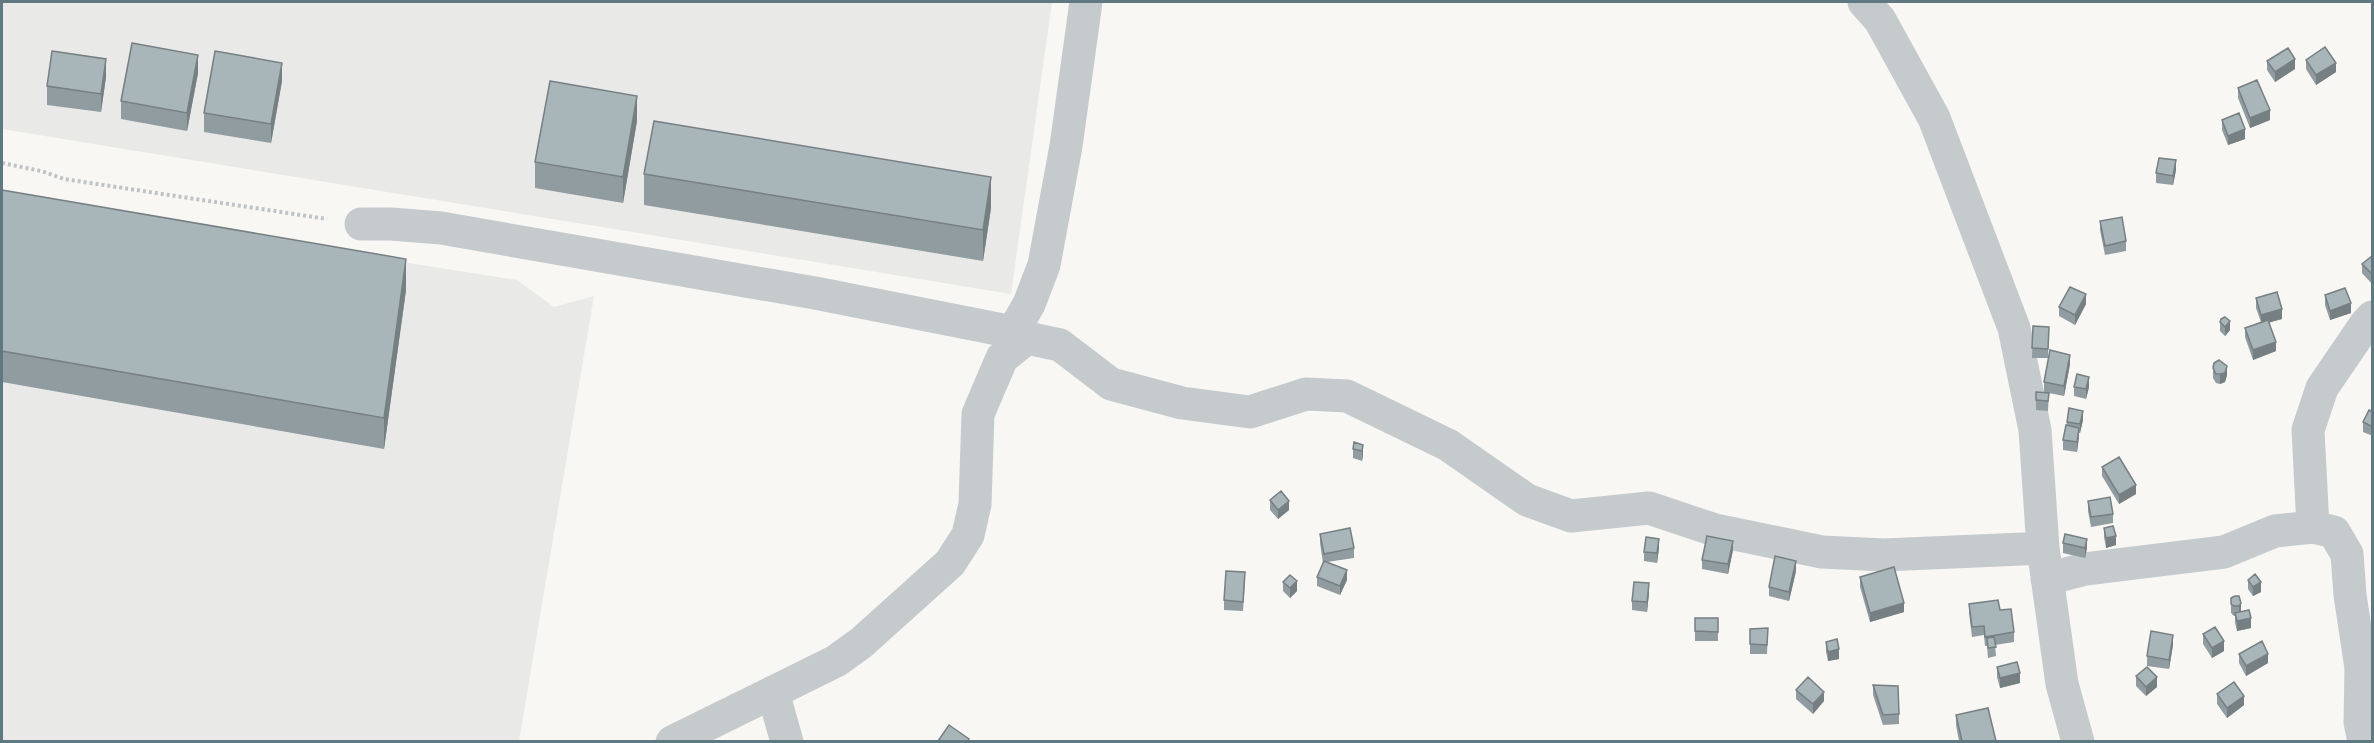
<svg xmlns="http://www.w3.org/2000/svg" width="2374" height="743" font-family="Arial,sans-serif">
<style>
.built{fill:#e9e9e8}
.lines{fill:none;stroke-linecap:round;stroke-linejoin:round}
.path{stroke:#c0c3c5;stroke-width:4;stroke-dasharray:3 3;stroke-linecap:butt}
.minor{stroke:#c5cacd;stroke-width:33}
.wall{fill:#909c9f}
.shaded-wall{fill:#767f82}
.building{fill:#a8b5b9;stroke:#767f82;stroke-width:1.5}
</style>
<rect width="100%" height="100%" fill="#f8f7f4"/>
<path class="built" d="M2 2H1052L1011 294 2 129Z
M2 199 517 280 554 307 594 296 519 741H2Z"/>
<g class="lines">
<path class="path" d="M2 163 41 171 64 179 327 219"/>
<path class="minor" d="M1864 2 1880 20 1934 118 2014 328 2035 430 2043 548 2062 684 2078 742
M361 224H391L441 228 815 293 1013 332 1027 338 1060 345 1111 384 1182 403 1250 412 1306 394 1347 396 1448 445 1527 500 1571 516 1649 508 1715 530 1822 552 1884 555 2043 548
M1013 332 1029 304 1044 265 1066 146 1086 2
M2313 527 2308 430 2322 388 2365 325 2372 317
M2047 579 2085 569 2224 552 2275 531 2313 527 2334 532 2347 554 2350 595 2361 668 2360 722 2364 742
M773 692 787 742
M672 742 836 661 861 643 950 563 968 535 975 504 978 414 1002 358 1027 338"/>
</g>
<path class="wall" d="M2306 60 2336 72 2316 85 2306 69Z
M2267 61 2295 69 2275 82 2267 70Z
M198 73 187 131 121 119V101Z
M106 77 101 112 47 105V86Z
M282 81 271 143 204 132V113Z
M2238 88 2270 120 2250 128 2238 98Z
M2222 120 2245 139 2228 145 2222 130Z
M637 121 623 203 535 188V162Z
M2176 170 2173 185 2156 183V173Z
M644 174 991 208 983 261 644 205Z
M2 190 406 290 384 449 2 382Z
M2100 221 2126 241V251L2105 255 2100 230Z
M2373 257V285L2362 273V264Z
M2325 295 2351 313 2330 320 2325 305Z
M2256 298 2282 319 2269 322 2276 351 2253 360 2245 337V328L2261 322 2256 308Z
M2086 304 2075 325 2059 316V307Z
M2220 322 2230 330 2225 336 2220 331Z
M2033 326 2049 327 2048 358H2032Z
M2070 364 2064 396 2044 392V382Z
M2213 368 2227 375 2225 382 2220 384 2216 383 2213 378Z
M2074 387H2089L2086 399 2074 396Z
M2036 392 2049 393 2048 411 2036 410Z
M2373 412V436L2363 432V422Z
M2083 420 2080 433H2079L2077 452 2063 450V440L2067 422Z
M1363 445V455L1362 461 1353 458V449Z
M2102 467 2136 494 2119 504 2102 476Z
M1270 500 1289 510 1278 519 1270 510Z
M2088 501 2113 514V523L2091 527 2088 511Z
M2104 528 2116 545 2106 548 2104 537Z
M1320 534 1354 548V558L1327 562 1347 580 1340 595 1317 586V577L1323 563 1320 543Z
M2063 543 2087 548 2085 558 2063 553Z
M1659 548 1657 563 1644 561V552Z
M1733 550 1728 574 1702 569V560Z
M1796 571 1789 601 1769 596V587Z
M1860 577 1904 612 1870 622 1860 587Z
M2248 580 2261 592 2253 596 2248 589Z
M1245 582 1243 611 1224 610V600Z
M1283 582 1297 591 1290 598 1283 591Z
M1649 593 1647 612 1632 610V601Z
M2235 596 2241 612 2251 628 2237 631 2235 623V616H2234L2231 613V604Z
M1969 604 2000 610 2014 632V642L1995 645 1996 656 1988 658 1987 646H1985L1984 635 1972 637 1969 613Z
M1695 618H1718V641H1695Z
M1768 628 1767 654H1750V629Z
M2203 634 2224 651 2212 658 2203 644Z
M1826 642 1839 659 1828 661 1826 652Z
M2173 645 2169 669 2147 666V656Z
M2239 654 2268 663 2246 676 2239 663Z
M1997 667 2020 683 2000 688 1997 677Z
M2136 676 2157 687 2146 696 2136 686Z
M1873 685 1899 714V724L1883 725 1873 695Z
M1796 690 1824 701 1813 714 1796 699Z
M2217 694 2244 705 2227 718 2217 704Z
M1956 715 1996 741H1959L1956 725Z"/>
<path class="shaded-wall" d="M198 55V73L187 131V113Z
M106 59V77L101 112V94Z
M2295 59V69L2275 82V72Z
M282 63V81L271 143V124Z
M2336 63V72L2316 85V75Z
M637 96V121L623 203V177Z
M2270 110V120L2250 128V118Z
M2245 129V139L2228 145V136Z
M2176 160V170L2173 185V176Z
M991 177V208L983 261V230Z
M406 259V290L384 449V418Z
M2086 294V304L2075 325V315Z
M2351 303V313L2330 320V311Z
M2282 309V319L2261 325V315Z
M2230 321V330L2225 336V327Z
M2276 342V351L2253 360V350Z
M2070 355V364L2064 396V386Z
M2227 366V375L2225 382 2220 384V374Z
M2089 377V387L2086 399V389Z
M2083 411V420L2080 433V424Z
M2079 428V437L2077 452V442Z
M1363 445V455L1362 461V451Z
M2136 485V494L2119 504V495Z
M1289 501V510L1278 519V510Z
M2116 536V545L2106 548V538Z
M1659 539V548L1657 563V553Z
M2087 539V548L2085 558V548Z
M1733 541V550L1728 574V564Z
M1796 561V571L1789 601V592Z
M1347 570V580L1340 595V586Z
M1297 581V591L1290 598V588Z
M2261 582V592L2253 596V587Z
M1649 583V593L1647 612V602Z
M1904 603V612L1870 622V613Z
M2241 603V613L2239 616V606Z
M2251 618V628L2237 631V621Z
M2173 635V645L2169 669V660Z
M2224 641V651L2212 658V648Z
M1839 649V659L1828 661V652Z
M2268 654V663L2246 676V666Z
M2020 673V683L2000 688V678Z
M2157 677V687L2146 696V687Z
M1824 692V701L1813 714V704Z
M2244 696V705L2227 718V708Z"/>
<path class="building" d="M132 43 198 55 187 113 121 101Z
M2325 47 2336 63 2316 75 2306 60Z
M2288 48 2295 59 2275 72 2267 61Z
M52 51 106 59 101 94 47 86Z
M215 51 282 63 271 124 204 113Z
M2257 80 2270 110 2250 118 2238 88Z
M550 81 637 96 623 177 535 162Z
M2239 113 2245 129 2228 136 2222 120Z
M654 121 991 177 983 230 644 174Z
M2159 158 2176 160 2173 176 2156 173Z
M2 190 406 259 384 418 2 351Z
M2122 217 2126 241 2105 246 2100 221Z
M2372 256 2373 257V275L2362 264Z
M2070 287 2086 294 2075 315 2059 307Z
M2345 288 2351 303 2330 311 2325 295Z
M2277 292 2282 309 2261 315 2256 298Z
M2225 317 2230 321 2225 327 2220 322 2221 319Z
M2268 320 2276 342 2253 350 2245 328Z
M2033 326 2049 327 2048 349 2032 348Z
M2050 350 2070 355 2064 386 2044 382Z
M2219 360 2227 366 2225 373 2220 374H2216L2213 368 2214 363Z
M2077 374 2089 377 2086 389 2074 387Z
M2036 392 2049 393 2048 401 2036 400Z
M2069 408 2083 411 2080 424 2067 422Z
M2369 410 2373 412V427L2363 422Z
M2066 425 2079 428 2077 442 2063 440Z
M1354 442 1363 445 1362 451 1353 449Z
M2119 457 2136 485 2119 495 2102 467Z
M1281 491 1289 501 1278 510 1270 500Z
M2110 497 2113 514 2091 517 2088 501Z
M2113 526 2116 536 2106 538 2104 528Z
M1350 528 1354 548 1324 554 1320 534Z
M2065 534 2087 539 2085 548 2063 543Z
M1707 536 1733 541 1728 564 1702 560Z
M1646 537 1659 539 1657 553 1644 552Z
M1775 556 1796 561 1789 592 1769 587Z
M1324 561 1347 570 1340 586 1317 577Z
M1894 567 1904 603 1870 613 1860 577Z
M1226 571 1245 572 1243 602 1224 600Z
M2255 574 2261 582 2253 587 2248 580Z
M1290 575 1297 581 1290 588 1283 582Z
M1634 582 1649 583 1647 602 1632 601Z
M2235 596H2239L2241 603 2239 606H2234L2231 604V598Z
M1998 600 2000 610 2011 609 2014 632 1985 637 1984 626 1972 627 1969 604Z
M2249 610 2251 618 2237 621 2235 613Z
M1695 618H1718V632L1695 631Z
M2215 627 2224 641 2212 648 2203 634Z
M1768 628 1767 645 1750 644V629Z
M2151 631 2173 635 2169 660 2147 656Z
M1994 637 1996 647 1988 648 1987 638Z
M1837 639 1839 649 1828 652 1826 642Z
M2262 641 2268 654 2246 666 2239 654Z
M2017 662 2020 673 2000 678 1997 667Z
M2147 667 2157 677 2146 687 2136 676Z
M1808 677 1824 692 1813 704 1796 690Z
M2234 682 2244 696 2227 708 2217 694Z
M1873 685 1898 686 1899 714 1883 715Z
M1988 708 1996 741H1962L1956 715Z
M949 725 969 739 968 741H938Z"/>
<rect width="2374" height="743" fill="none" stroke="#607882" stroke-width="6"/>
</svg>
